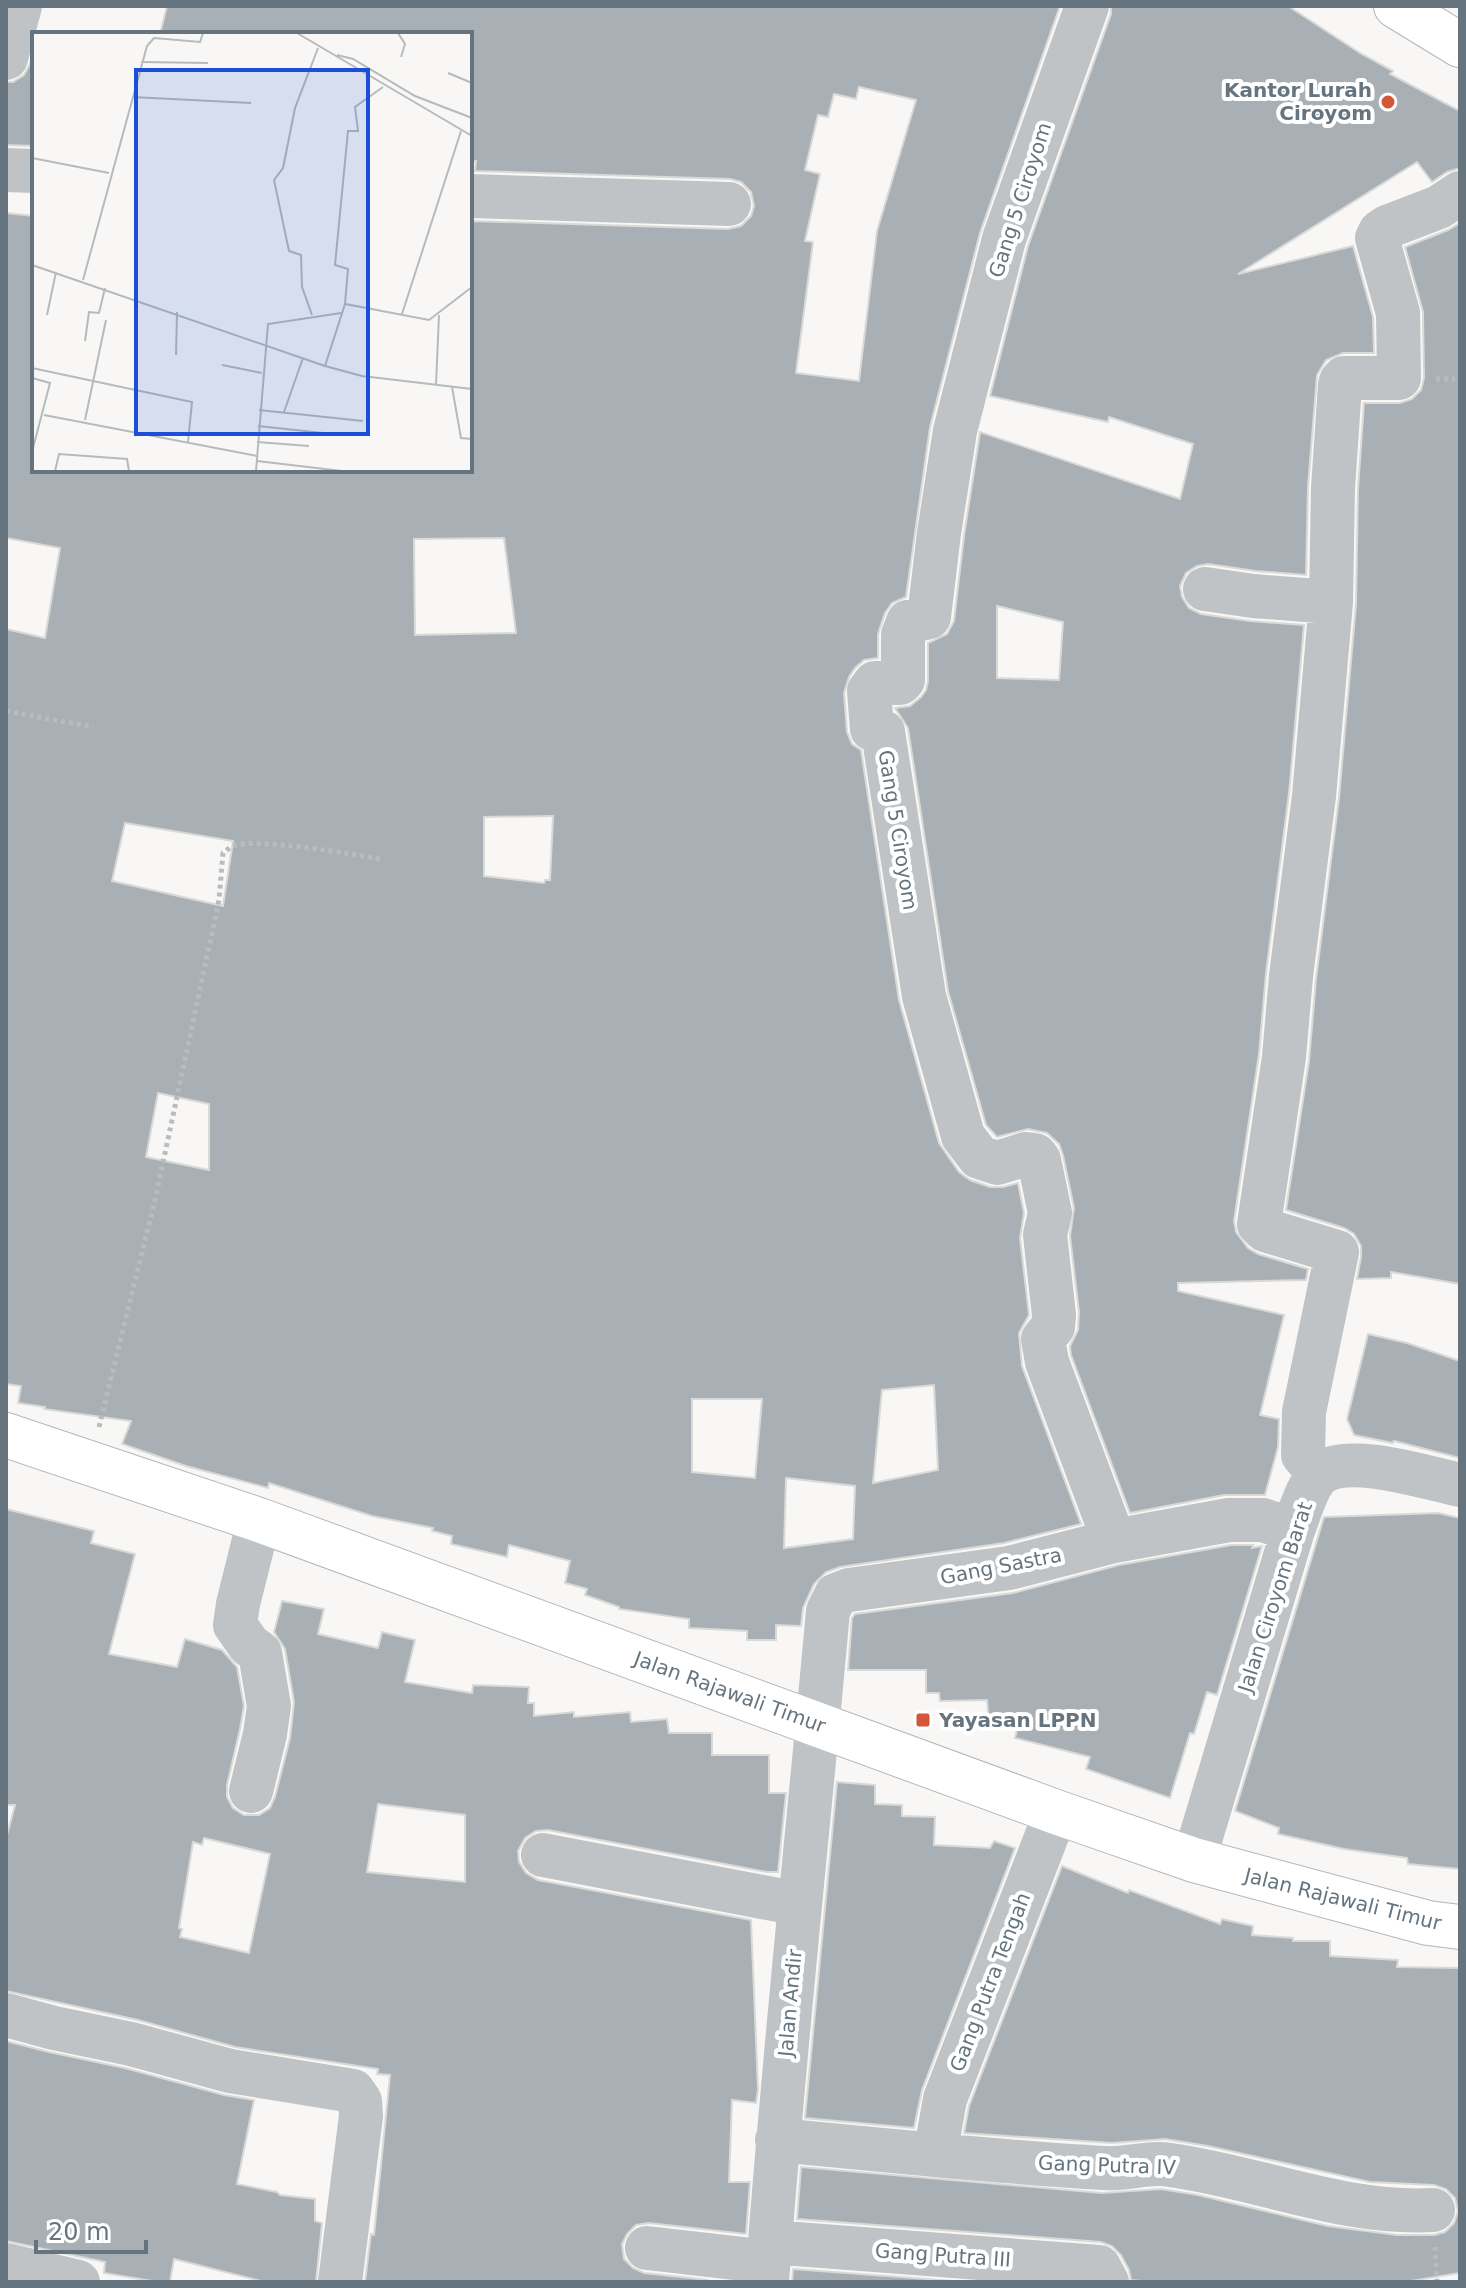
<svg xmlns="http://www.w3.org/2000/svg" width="1466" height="2288" font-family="'DejaVu Sans',sans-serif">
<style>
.building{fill:#a9b0b5;stroke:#d9d9d7;stroke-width:2;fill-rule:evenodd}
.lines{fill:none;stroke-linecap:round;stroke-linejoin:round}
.major-casing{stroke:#b2b7bb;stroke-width:46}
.path{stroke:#b9bcbe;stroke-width:5;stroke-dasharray:4 4;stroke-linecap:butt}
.minor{stroke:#bfc3c6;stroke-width:44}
.major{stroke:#fff;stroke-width:44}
.poi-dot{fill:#d55537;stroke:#fff;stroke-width:3}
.labels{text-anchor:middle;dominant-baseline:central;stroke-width:8;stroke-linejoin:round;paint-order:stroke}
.poi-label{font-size:20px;font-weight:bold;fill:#65747e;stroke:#fff;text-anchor:end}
.street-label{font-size:20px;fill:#65747e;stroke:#fff}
.inset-road{fill:none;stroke:#b4bbbe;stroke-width:2}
.view{fill:#1d4ed8;fill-opacity:0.15;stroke:#1d4ed8;stroke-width:4}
.inset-edge{fill:none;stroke:#65747e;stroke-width:4}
</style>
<rect width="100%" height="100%" fill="#f8f7f5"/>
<path class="building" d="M167 6H1060L980 233 930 427 906 597 892 603 885 613 878 634V658L864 660 855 668 849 677 844 693 847 732 852 744 861 750 899 1000 939 1143 959 1172 970 1180 990 1187H1003L1018 1183 1024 1213 1020 1238 1029 1315 1019 1333 1022 1366 1081 1524 1004 1543 840 1567 826 1572 814 1584 803 1608 801 1626 776 1625V1640H747V1631L689 1628V1619L619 1609V1607L585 1595 587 1589 565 1583 570 1561 509 1545 507 1557 451 1544 452 1536 432 1531 433 1528 372 1516 269 1483 268 1488 186 1466 122 1444 131 1421 44 1409 45 1407 18 1403 21 1386 6 1384V629L45 638 60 548 6 538V213L34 216V470H470V225H473V221L728 229 741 226 751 216 754 206 751 192 741 182 730 179 475 171 476 161H470V34H160ZM859 87 916 100 877 231 859 381 796 373 813 242 805 241 820 174 805 170 818 115 828 117 834 94 856 99ZM504 538 516 633 415 635 414 539ZM553 816 550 880H545L544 883 484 876V817ZM125 823 233 841 223 906 112 881ZM158 1093 209 1104V1170L146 1157ZM934 1385 938 1470 873 1483 882 1390ZM692 1399H762L755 1478 692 1472ZM786 1478 855 1486 853 1539 784 1548Z
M1111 6H1288L1360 53 1393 71 1390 74 1460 111V168L1447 172 1432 182 1417 162 1238 274 1353 246 1373 317 1374 353H1343L1326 360 1317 375 1308 486 1306 575 1256 571 1208 564 1197 566 1186 573 1180 586 1182 597 1189 608 1201 614 1250 621 1304 625 1289 793 1266 973 1259 1054 1234 1221 1236 1232 1248 1248 1258 1254 1308 1269 1306 1280 1178 1283V1291L1284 1315 1260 1415 1279 1419 1278 1447 1265 1495H1224L1130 1513 1071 1355 1070 1346 1078 1330 1079 1312 1070 1236 1074 1208 1063 1155 1059 1144 1047 1133 1028 1129 997 1137 986 1125 948 991 908 728 895 708 910 706 921 697 926 690 928 681V643L947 634 954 621 964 536 980 432 1180 499 1193 444 1109 417 1108 422 990 396 1028 246 1111 14ZM997 606 1063 622 1059 680 997 678Z
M34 50V146L6 145V82H13L24 75 30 64Z
M1460 223V1284L1391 1272V1278L1357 1279 1361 1257V1246L1354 1234 1344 1228 1286 1210 1309 1061 1316 979 1339 798 1356 604 1358 489 1364 403H1400L1412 399 1421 390 1424 378 1423 312 1405 247 1448 230Z
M1368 1334 1407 1343 1460 1361V1458L1394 1441 1393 1443 1354 1435 1347 1419Z
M6 1509 94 1531 91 1543 135 1554 109 1654 177 1667 185 1639 222 1650 237 1667 244 1706 240 1729 227 1785V1797L233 1808 244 1815H259L270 1808 275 1797 290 1738 294 1702 285 1649 274 1632 282 1601 324 1609 318 1634 378 1648 382 1632 415 1640 405 1682 472 1693 473 1685 529 1687 528 1703H534V1716L574 1712V1717L630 1712 631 1722 667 1719 669 1733H712V1755H769V1793H786L778 1872H767L548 1830 536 1831 525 1838 518 1851 519 1862 526 1873 538 1880 751 1920 758 2090 756 2103 732 2100 729 2182H750L746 2234 649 2223 636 2225 627 2234 622 2244 624 2259 633 2268 644 2273 708 2280V2282H365L371 2234 374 2235 390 2075 377 2074 378 2069 235 2047 138 2020 6 1991V1839L15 1805H6ZM378 1804 465 1815V1882L367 1872ZM204 1838 270 1854 249 1953 180 1937 182 1929 179 1928 193 1842 202 1845Z
M1438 1513 1460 1518V1869L1408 1864 1407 1858 1344 1849 1278 1834 1279 1828 1235 1811 1324 1517Z
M1231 1545H1253L1252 1548 1262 1546 1217 1695 1207 1692 1194 1734 1190 1733 1170 1798 1086 1769 1090 1757 1015 1738 1019 1722 989 1724 987 1700 940 1701 939 1693H926V1670H848L852 1618 855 1614 1013 1593 1119 1565Z
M837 1782 875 1785V1804L902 1805V1816L935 1817 934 1845 990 1848 994 1841 1015 1848 922 2090 914 2128 805 2118Z
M1062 1866 1128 1893 1129 1890 1220 1924 1222 1919 1253 1926 1252 1935 1293 1938V1941H1330V1956L1398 1960 1397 1967 1460 1968V2273L1405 2282H1151L1131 2280 1129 2270 1121 2255 1112 2246 1101 2242 797 2219 801 2167 1102 2193 1161 2189 1198 2195 1328 2226 1397 2235H1434L1445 2232 1454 2223 1458 2211 1455 2198 1446 2189 1434 2185 1370 2182 1208 2146 1165 2139 1112 2143 964 2133 969 2106Z
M6 2041 49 2052 125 2068 224 2095 254 2100 237 2184 277 2192 280 2195 315 2199V2221L322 2223 316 2282H265L174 2259 170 2282H158L104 2273 105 2262 6 2241Z
M793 2269 966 2282H792Z"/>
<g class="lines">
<defs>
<path id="major" d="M1396 6 1460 45
M6 1435 259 1520 1056 1812 1194 1860 1428 1923 1460 1927"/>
</defs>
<use href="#major" class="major-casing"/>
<path class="path" d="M1436 379H1455
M6 711 93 727
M99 1427 155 1200 219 900 223 853C227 851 229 847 233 846 254 837 356 855 382 859
M1435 2247 1437 2282"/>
<path class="minor" d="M1087 6 1004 239 955 431 939 533 929 617 908 622 903 635V680L900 683H875L869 691 872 729 883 732 924 996 963 1136 979 1157 997 1163 1026 1154 1035 1155 1039 1160 1050 1213 1045 1235 1054 1315 1053 1327 1043 1339 1047 1362 1114 1541
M6 58 20 6
M6 170 34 171
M470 196 729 204
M1205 589 1253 596 1331 602
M1320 1474 1303 1455 1304 1412 1337 1252 1265 1230 1259 1224 1284 1057 1291 976 1314 796 1331 602 1333 488 1340 385 1341 381 1344 378H1399L1398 313 1377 238 1380 232 1387 227 1439 207 1460 193
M251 1791 265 1734 269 1706 260 1653 249 1645 235 1625 238 1604 259 1520
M543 1855 799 1904
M1194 1860 1293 1530C1299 1515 1308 1483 1320 1474 1348 1452 1427 1478 1460 1485
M6 2015 54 2028 131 2044 230 2071 353 2091 360 2101 361 2116 340 2282
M777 2140C886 2150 995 2162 1104 2168 1126 2170 1149 2161 1170 2165 1258 2177 1343 2215 1433 2210
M935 2155 945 2099 1056 1812
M770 2242 1099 2267 1107 2282
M647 2248 769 2262
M6 2265 78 2282
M767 2282C783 2058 808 1834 828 1611L836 1595 849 1590 1009 1568 1114 1541 1229 1520H1263L1293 1530"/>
<use href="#major" class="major"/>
</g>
<g class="poi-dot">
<circle cx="1388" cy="102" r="8"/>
<rect x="915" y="1712" width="16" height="16" rx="4"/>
</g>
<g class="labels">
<g class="poi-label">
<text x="1372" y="90">Kantor Lurah<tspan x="1372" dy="23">Ciroyom</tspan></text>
<text x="939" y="1720" text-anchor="start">Yayasan LPPN</text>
</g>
<g class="street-label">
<text transform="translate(1020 200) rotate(-72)">Gang 5 Ciroyom</text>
<text transform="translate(898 830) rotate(81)">Gang 5 Ciroyom</text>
<text transform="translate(1001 1566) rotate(-11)">Gang Sastra</text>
<text transform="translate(1275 1597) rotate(-72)">Jalan Ciroyom Barat</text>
<text transform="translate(730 1692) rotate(20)">Jalan Rajawali Timur</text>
<text transform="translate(1343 1899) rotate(14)">Jalan Rajawali Timur</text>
<text transform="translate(990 1982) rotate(-69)">Gang Putra Tengah</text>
<text transform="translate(790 2003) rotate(-85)">Jalan Andir</text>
<text transform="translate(1107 2165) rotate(2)">Gang Putra IV</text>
<text transform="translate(943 2255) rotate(4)">Gang Putra III</text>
</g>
</g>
<g transform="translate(32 32)">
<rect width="440" height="440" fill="#f8f7f5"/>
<path class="inset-road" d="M265 1 440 104M366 1 373 12 369 25M305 23 321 27 383 64 440 86M109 30 176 31M416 41 440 51M100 65 219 71M0 126 77 141M0 233 293 334 330 344 440 357M51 248 115 14 122 6 168 10 171 1M313 272 316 237 303 233 316 99H326L323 75 351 55M370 282 429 99M15 283 24 240M280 283 270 255 269 223 257 219 242 148 251 136 263 76 286 16M53 309 57 280 67 281 73 256M144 323 145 280M190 333 230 341M293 334 313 272 397 288 440 255M0 336 160 370 156 410M0 346 18 351 0 420M404 353 407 283M420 355 429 406 440 407M227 378 331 389M252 380 271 326M12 383 225 424M53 388 74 288M226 394 291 401M225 410 277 414M225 429 310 439M23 439 27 422 95 427 97 439M224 439 236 292 309 281"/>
<path class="view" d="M104 38H336V402H104Z"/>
<rect width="440" height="440" class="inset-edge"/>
</g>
<rect width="1466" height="2288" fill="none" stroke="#65747e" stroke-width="16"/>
<path d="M36 2240v12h110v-12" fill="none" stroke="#65747e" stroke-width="4"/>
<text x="48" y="2240" font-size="24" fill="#65747e" stroke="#ffffff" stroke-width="6" paint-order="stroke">20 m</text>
</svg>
